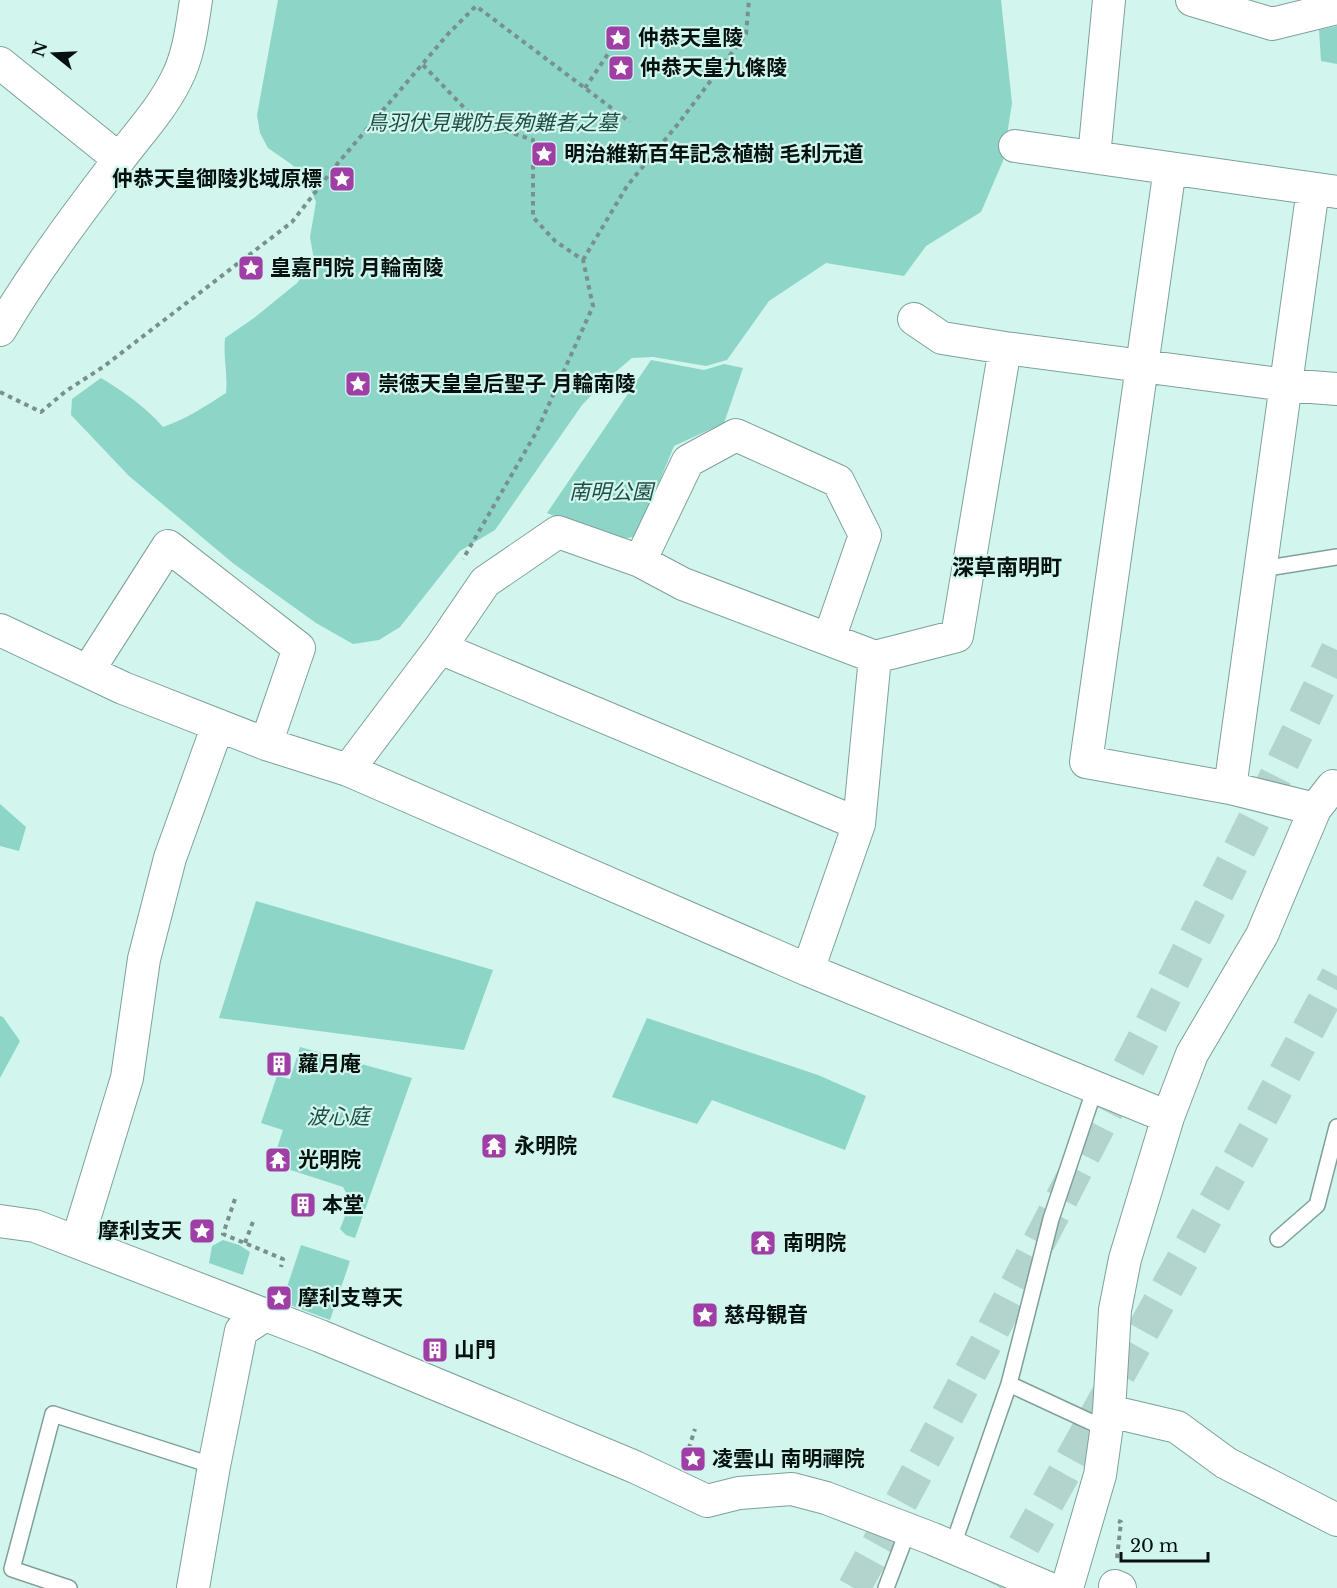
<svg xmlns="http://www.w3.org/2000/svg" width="1337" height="1588" font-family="'Libre Baskerville','Noto Sans JP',serif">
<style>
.green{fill:#8cd5c7}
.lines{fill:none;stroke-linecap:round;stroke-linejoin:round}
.motorway-tunnel{stroke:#b3d4cd;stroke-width:33;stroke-dasharray:33 16;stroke-linecap:butt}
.service-casing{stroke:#7ea099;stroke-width:18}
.minor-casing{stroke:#7ea099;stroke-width:34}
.path{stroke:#78918c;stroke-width:4;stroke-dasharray:4.5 4.5;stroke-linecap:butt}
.service{stroke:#fff;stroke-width:15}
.minor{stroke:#fff;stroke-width:32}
.labels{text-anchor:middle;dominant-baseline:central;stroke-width:4.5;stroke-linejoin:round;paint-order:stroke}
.poi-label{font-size:21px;font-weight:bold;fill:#061210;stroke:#d2f6ee;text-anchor:start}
.park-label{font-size:21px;font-style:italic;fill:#1d4c44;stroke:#d2f6ee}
.neighbourhood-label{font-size:22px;font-weight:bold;fill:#061210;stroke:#d2f6ee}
</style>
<rect width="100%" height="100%" fill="#d2f6ee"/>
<path class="green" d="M278 0H1001L1012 103 1003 161 981 212 926 246 904 276 826 263 769 301 727 360 706 366 653 357 632 358 606 380 582 405 495 530 460 551 400 627 379 640 353 644 316 623 234 564 129 476 71 415 72 399 101 378C124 392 146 407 163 427 186 419 206 406 226 393 228 374 223 357 225 338L254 318 297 283 314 260 310 237 316 202 306 178 291 164 268 148 260 133 257 115Z
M1337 26V64L1321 61 1319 30Z
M651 360 704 370 724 364 743 368 724 423 674 446 637 536 618 540 547 513Z
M0 804 26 827 19 851 0 846Z
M256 901 493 970 464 1050 219 1018Z
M0 1016 3 1017 20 1041 0 1078Z
M647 1018 818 1075 866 1096 845 1150 712 1100 697 1124 612 1097Z
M300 1047 412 1078 355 1238 346 1235 340 1229C346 1214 352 1202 343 1187L272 1164 283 1130 261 1123 277 1076 290 1079Z
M223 1240 239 1245 250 1252 243 1275 209 1263 212 1246Z
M301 1245 350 1261 330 1320 282 1302Z"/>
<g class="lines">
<path class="motorway-tunnel" d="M854 1588C964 1388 1069 1186 1172 983 1228 872 1284 762 1337 650
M1000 1588 1247 1144 1337 976"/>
<defs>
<path id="service" d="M1261 569 1337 557
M1278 1239 1317 1205 1337 1127
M1009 1384 1106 1429
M952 1548 1009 1384 1051 1219 1095 1088
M69 1588 12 1569 53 1414 214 1466
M886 1588 908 1530"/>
<path id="minor" d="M1192 0 1272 24 1337 8
M0 63 119 159
M1015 146 1337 192
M1094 157 1109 0
M1170 168 1086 762 1230 788
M1313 189 1230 788 1315 809
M914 319 942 338 1005 348
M0 330C35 271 76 216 118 161 138 134 161 110 176 80 189 55 192 26 196 0
M640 561 688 461 736 435 838 481 865 535 829 639
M0 630 123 688 266 744 348 770 808 970 1168 1117
M440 648 859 824
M88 671 168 546 299 648 266 744
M348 770 440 648 485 582 558 532 640 561 683 584 875 657 957 636 1005 348 1286 385 1337 389
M808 970 859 824 875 657
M0 1221 35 1226 320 1336 635 1467 707 1501 739 1493 792 1489 826 1498 933 1539 1048 1588
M77 1242 127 1078 144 959 170 858 218 725
M1109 1411 1177 1427 1226 1463 1337 1520
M1115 1586 1120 1588
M193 1588 214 1466 241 1331 265 1315
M1067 1588 1100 1475 1109 1411 1115 1310 1125 1259 1168 1117 1192 1054 1262 935 1315 809 1333 786 1337 787"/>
</defs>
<use href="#service" class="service-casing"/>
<use href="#minor" class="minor-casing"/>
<path class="path" d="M423 65 477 121 533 140V217L555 241 583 260 593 306 537 431 463 559
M585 88 610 51
M583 260 627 186 678 124 746 34 749 0
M0 392 41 412 66 391 103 367 292 222 338 163 448 34 476 6 630 122
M235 1199 223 1234 283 1259 281 1267
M245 1243 254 1219
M686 1457 695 1429
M1117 1558 1121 1522 1118 1521"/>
<use href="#service" class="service"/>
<use href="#minor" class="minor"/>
</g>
<defs>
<symbol id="sight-square" viewBox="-11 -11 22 22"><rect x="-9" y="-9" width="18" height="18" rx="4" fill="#9f3ea5" stroke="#d2f6ee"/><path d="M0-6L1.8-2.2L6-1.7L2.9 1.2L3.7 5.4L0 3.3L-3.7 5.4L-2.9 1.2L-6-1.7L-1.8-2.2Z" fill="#fff"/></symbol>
<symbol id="building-square" viewBox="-11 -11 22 22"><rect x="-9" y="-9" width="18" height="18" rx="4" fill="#9f3ea5" stroke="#d2f6ee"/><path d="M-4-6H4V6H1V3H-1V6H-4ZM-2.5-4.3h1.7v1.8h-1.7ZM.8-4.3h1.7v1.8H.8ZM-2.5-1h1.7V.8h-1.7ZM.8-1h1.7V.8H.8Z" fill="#fff"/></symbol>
<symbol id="temple-square" viewBox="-11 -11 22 22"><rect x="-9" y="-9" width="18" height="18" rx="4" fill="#9f3ea5" stroke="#d2f6ee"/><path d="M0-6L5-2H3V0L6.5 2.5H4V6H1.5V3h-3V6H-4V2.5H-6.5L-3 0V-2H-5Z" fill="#fff"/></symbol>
</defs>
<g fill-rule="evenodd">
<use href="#sight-square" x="603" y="23" width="30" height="30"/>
<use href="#sight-square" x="606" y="53" width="30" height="30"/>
<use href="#sight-square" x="529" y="139" width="30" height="30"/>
<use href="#sight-square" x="327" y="164" width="30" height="30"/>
<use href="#sight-square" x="236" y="253" width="30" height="30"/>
<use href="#sight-square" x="343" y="369" width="30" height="30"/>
<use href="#building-square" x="264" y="1049" width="30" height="30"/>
<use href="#temple-square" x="479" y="1131" width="30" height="30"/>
<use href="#temple-square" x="263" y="1145" width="30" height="30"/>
<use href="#building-square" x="288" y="1190" width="30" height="30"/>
<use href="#sight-square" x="187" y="1216" width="30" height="30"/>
<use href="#temple-square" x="748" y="1228" width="30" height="30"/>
<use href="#sight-square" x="264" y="1283" width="30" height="30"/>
<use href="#sight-square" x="690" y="1300" width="30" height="30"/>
<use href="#building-square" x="420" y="1335" width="30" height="30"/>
<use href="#sight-square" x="678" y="1444" width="30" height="30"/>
</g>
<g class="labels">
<g class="poi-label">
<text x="638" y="38">仲恭天皇陵</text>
<text x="640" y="68">仲恭天皇九條陵</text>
<text x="564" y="154">明治維新百年記念植樹 毛利元道</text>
<text x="322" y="179" text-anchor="end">仲恭天皇御陵兆域原標</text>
<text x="270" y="268">皇嘉門院 月輪南陵</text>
<text x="378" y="384">崇徳天皇皇后聖子 月輪南陵</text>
<text x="298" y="1064">蘿月庵</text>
<text x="514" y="1146">永明院</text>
<text x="298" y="1160">光明院</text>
<text x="322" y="1205">本堂</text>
<text x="182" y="1231" text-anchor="end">摩利支天</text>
<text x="783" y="1243">南明院</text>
<text x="298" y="1298">摩利支尊天</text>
<text x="724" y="1315">慈母観音</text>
<text x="454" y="1350">山門</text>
<text x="712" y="1459">凌雲山 南明禪院</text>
</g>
<g class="park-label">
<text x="492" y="123">鳥羽伏見戦防長殉難者之墓</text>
<text x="611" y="492">南明公園</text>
<text x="338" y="1117">波心庭</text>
</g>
<g class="neighbourhood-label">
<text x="1007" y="567">深草南明町</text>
</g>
</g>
<g transform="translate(54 54) rotate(288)" stroke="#d2f6ee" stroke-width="4.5" paint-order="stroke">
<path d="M0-4.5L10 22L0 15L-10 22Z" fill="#061210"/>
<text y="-9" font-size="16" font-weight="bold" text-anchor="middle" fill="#061210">N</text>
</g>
<path d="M1121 1552v9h87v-9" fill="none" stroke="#061210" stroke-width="3"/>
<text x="1130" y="1552" font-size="18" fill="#061210" stroke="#d2f6ee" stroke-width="4.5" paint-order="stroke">20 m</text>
</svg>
